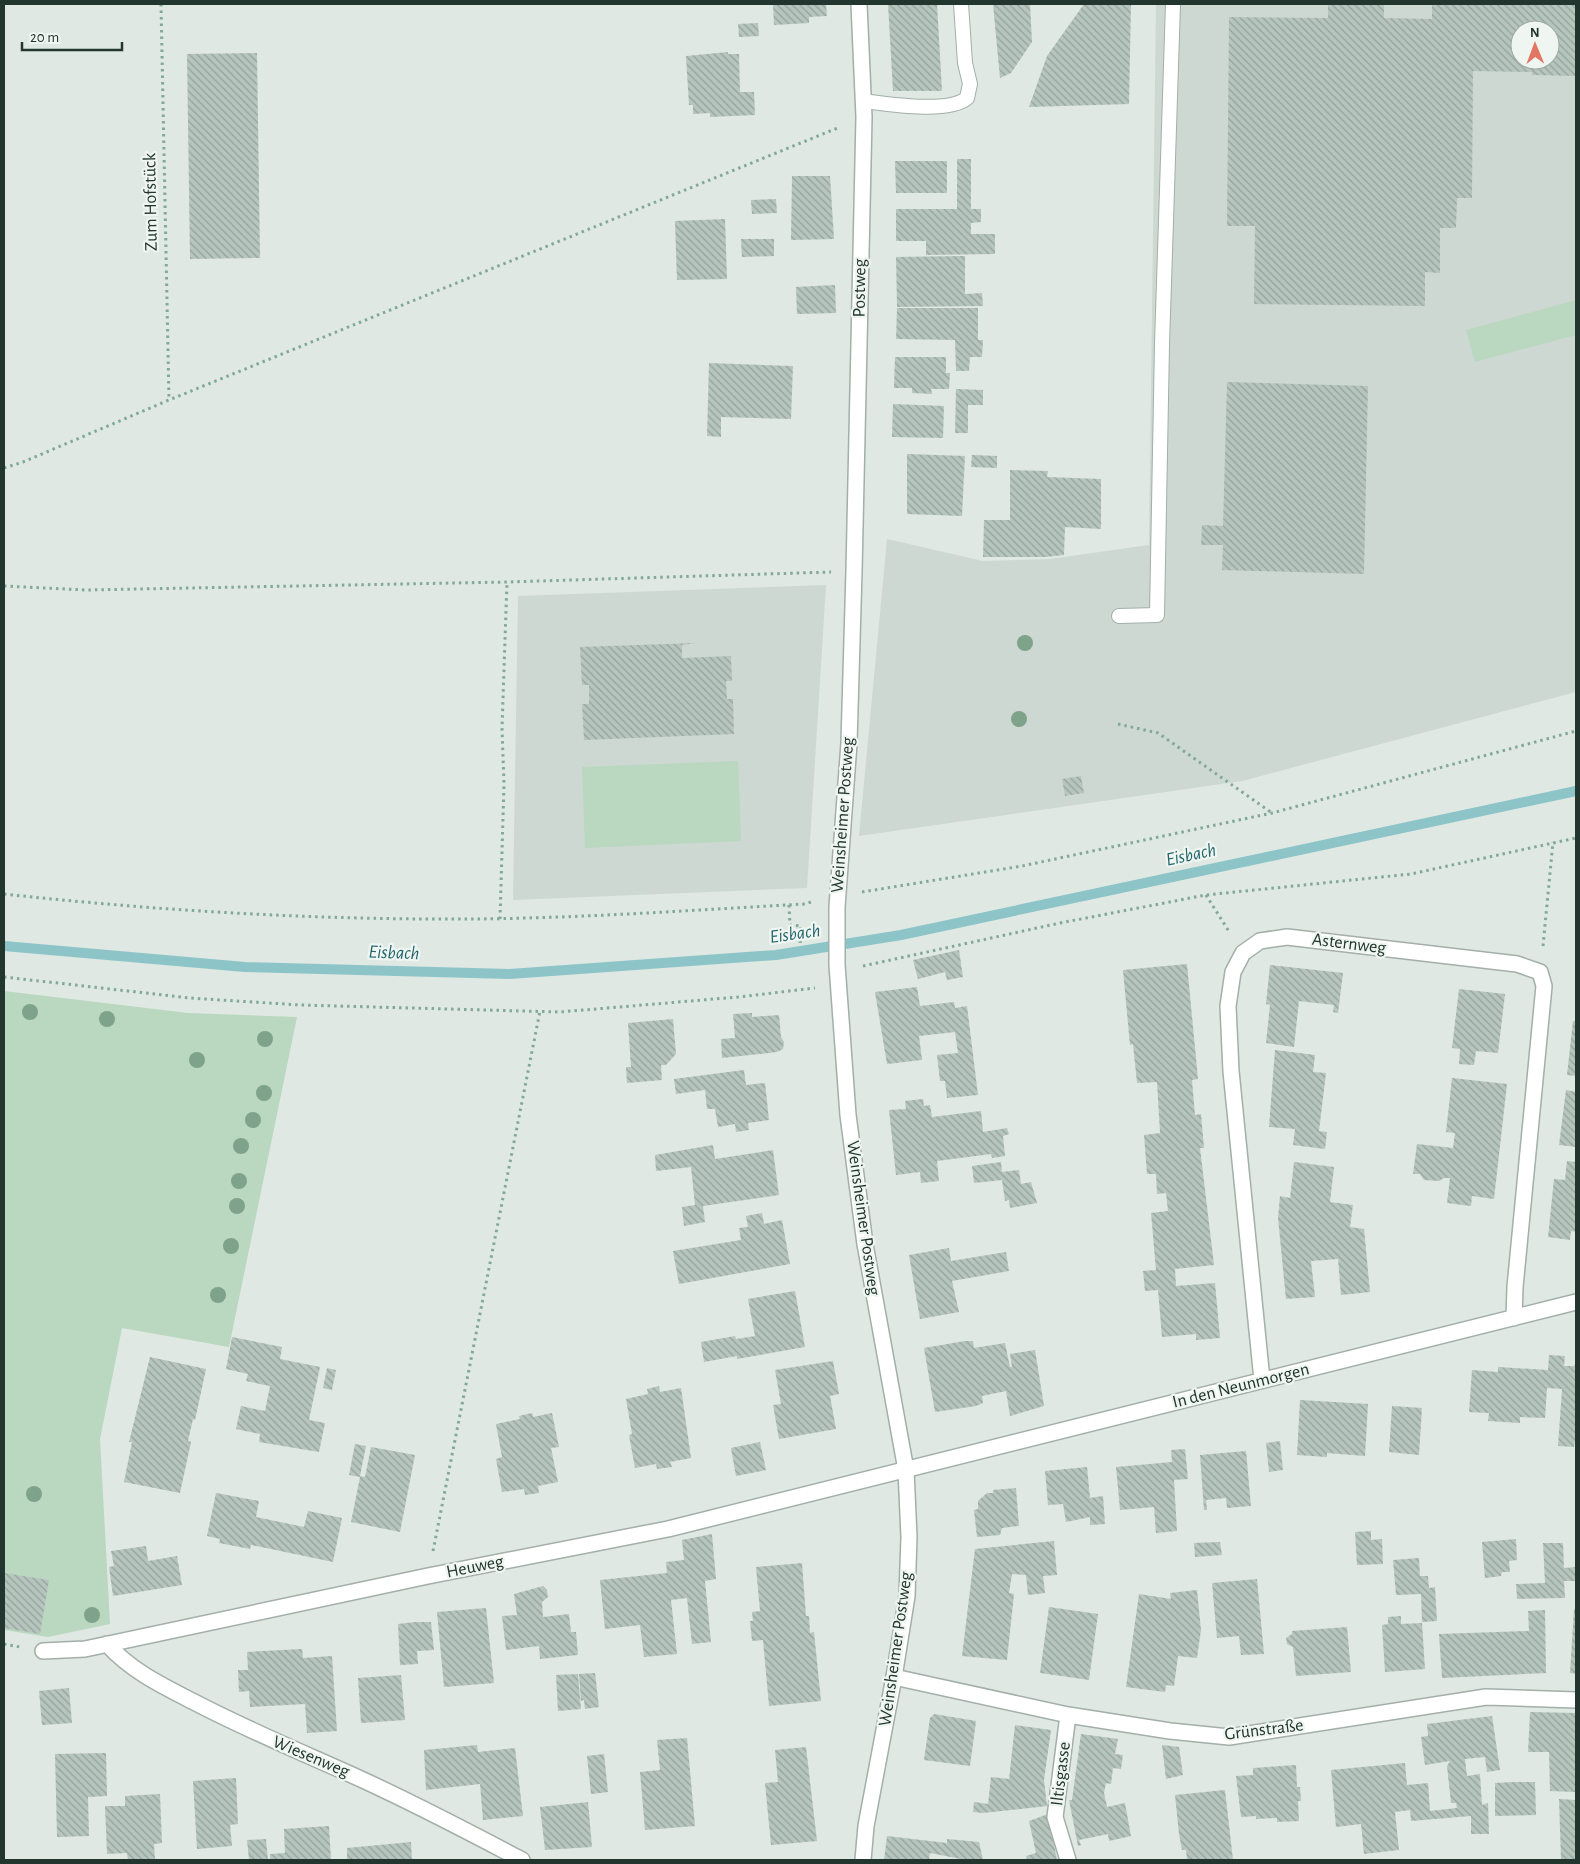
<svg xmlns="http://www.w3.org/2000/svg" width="1580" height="1864" font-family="'Alegreya Sans',sans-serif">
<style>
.built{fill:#cdd8d2;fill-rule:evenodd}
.green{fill:#bad7bf}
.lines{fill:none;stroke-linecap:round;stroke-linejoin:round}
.stream{stroke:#8cc4c8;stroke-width:10}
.building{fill:url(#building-back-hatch);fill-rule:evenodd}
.service-casing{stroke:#a3afa9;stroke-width:16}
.minor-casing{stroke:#a3afa9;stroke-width:18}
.tertiary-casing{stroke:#a3afa9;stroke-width:18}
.path{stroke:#82a899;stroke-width:3;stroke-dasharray:2.5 4;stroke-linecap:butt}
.service{stroke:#fff;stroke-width:14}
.minor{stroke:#fff;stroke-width:15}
.tertiary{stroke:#fff;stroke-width:15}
.tree{fill:#7fa28a}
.labels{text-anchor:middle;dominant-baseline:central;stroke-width:4.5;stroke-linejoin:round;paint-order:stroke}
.street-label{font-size:18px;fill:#22362f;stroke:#eff5f1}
.water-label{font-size:19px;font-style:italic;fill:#23656b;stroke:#eff5f1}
</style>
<defs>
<pattern id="building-back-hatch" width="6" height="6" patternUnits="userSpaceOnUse" patternTransform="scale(1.25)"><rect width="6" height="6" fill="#b7c5bf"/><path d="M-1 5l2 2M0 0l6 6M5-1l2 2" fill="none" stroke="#94a19c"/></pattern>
</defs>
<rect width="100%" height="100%" fill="#dfe8e3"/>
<path class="built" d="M1156 4H1576V692L1242 781 859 836 887 539 983 561 1050 559 1149 545ZM1520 30H1550V60H1520Z
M826 585 807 888 513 900 518 596Z"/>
<path class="green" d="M1576 300V335L1475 362 1466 330Z
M738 761 741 841 585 848 582 767Z
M4 991 188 1013 297 1017 229 1347 122 1328 100 1439 110 1624 48 1637 4 1630Z"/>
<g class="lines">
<path class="stream" d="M4 946 245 967 510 974 776 955 901 935 1576 791"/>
</g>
<path class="building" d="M773 4H826L827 16 809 17V23L774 25Z
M888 4H937L942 91H893Z
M993 4H1030L1032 42 1011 73 1000 78Z
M1084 4H1131L1129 104 1029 107 1047 56Z
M1328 4H1384V18L1432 19V4H1576V76L1532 75V72L1473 71 1472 198H1457L1456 228H1440V273L1425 272V306L1254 304 1255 226H1227L1229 17 1328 18ZM1520 30H1550V60H1520Z
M758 23 759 36 739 37 738 24Z
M728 52V54H739L740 92H754L755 115 710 117V113L693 114V105H689L686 56Z
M257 53 260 258 190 259 187 54Z
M957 159H971V209H981V222L971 223V234H995V254L926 255V241H896V209H957Z
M895 161H947V193H896Z
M792 176H830L834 239 791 240Z
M776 199 777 213 752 214 751 200Z
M725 219 727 279 677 280 675 221Z
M741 239H774V256L742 257Z
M965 256V294L982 293 983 306 897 307 896 257Z
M835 285 836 313 797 314 796 287Z
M897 308H978V340H983L982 357H970L969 371H956L955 340 896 339Z
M895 357H946V373H950L949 389H931L932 394 912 393V388H894Z
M709 363 793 366 791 419 721 417V437L707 436Z
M1227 382 1368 386 1364 574 1222 570 1223 545H1201L1202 525 1223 526Z
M956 389 983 390V405H968V433H955Z
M893 404 944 406 943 438 892 437Z
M907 454 965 456 962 516 907 514Z
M972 455 997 456V468L971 467Z
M1010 470 1048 471 1047 477 1101 479V529L1065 527 1064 555 1046 557H983L984 520H1010Z
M696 643 682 645V658L731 656 732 681H726L727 699H733L734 734 584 740 582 704H589V685H582L580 647Z
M1081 776 1084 793 1065 796 1062 779Z
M959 950 963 977 947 980 945 972 918 979 913 960Z
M1187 964 1198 1079 1192 1080 1195 1115 1201 1114 1204 1148H1200L1214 1265 1175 1269 1176 1286 1215 1283 1220 1338 1196 1340V1334L1162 1337 1158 1290 1145 1291 1143 1271 1156 1270 1151 1213 1168 1211 1166 1193 1157 1194 1156 1174H1147L1144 1135 1160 1133 1157 1082 1137 1083 1133 1044 1130 1045 1123 970Z
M1270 965 1343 973 1338 1013 1333 1012 1334 1005 1299 1001 1294 1047 1266 1043 1270 1005 1266 1004Z
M917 987 920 1006 954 1002 955 1008 967 1006 978 1095 947 1098 945 1081H940L937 1055 958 1053 955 1032 919 1036 922 1060 887 1064 875 992Z
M1459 989 1505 994 1498 1053 1476 1051 1474 1065 1459 1064 1460 1049 1452 1048Z
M752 1013V1017L779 1015 781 1037 784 1042 783 1049 777 1052 722 1058 721 1039 735 1038 733 1014Z
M673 1019 676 1054 666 1065H661L662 1080 627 1083 626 1067H631L628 1023Z
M1573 1021H1576V1076L1567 1075Z
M1275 1050 1315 1055 1313 1072 1326 1073 1319 1131 1327 1132 1325 1149 1293 1145 1295 1129 1269 1127Z
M744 1070 746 1085 765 1083 769 1120 748 1123 749 1130 736 1132 735 1124 718 1127 715 1109H707L705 1090 676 1094 674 1079Z
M1452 1078 1507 1084 1494 1199 1472 1196 1471 1206 1447 1203 1450 1178H1444L1439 1181 1424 1180 1420 1174H1413L1417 1144 1453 1148 1455 1133 1446 1132Z
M1566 1090 1576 1092V1147L1559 1145Z
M923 1099 924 1106 930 1105 932 1117 981 1111 983 1132 1007 1128 1009 1134 1003 1136 1005 1156 992 1158 991 1154 937 1161 939 1181 921 1183 920 1172 896 1175 889 1110 906 1109 905 1101Z
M713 1145 715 1159 773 1150 779 1195 703 1206 705 1222 684 1226 682 1207 695 1205 691 1167 656 1171 655 1155Z
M1567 1161 1576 1162V1232L1571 1231 1570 1240 1548 1237 1554 1179 1565 1180Z
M1001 1162 1002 1172 1019 1170 1021 1184 1031 1182 1037 1203 1010 1208 1009 1200 1005 1201 1002 1180 974 1183 972 1166Z
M1294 1162 1334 1167 1330 1202 1353 1205 1350 1227 1364 1229 1370 1292 1341 1295 1338 1259 1311 1261 1315 1297 1286 1299 1278 1218 1280 1196 1290 1198Z
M762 1213 764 1224 782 1220 790 1264 679 1284 673 1251 741 1240 739 1228 748 1227 746 1216Z
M949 1248 951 1261 1006 1252 1009 1271 952 1281 959 1312 920 1319 909 1255Z
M795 1291 805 1347 737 1359V1356L704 1362 701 1342 735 1336 736 1339 755 1336 748 1299Z
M232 1337 282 1347 280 1359 320 1367 309 1420 325 1423 319 1452 259 1442 260 1434 236 1429 241 1406 265 1411 270 1386 246 1381 248 1374 226 1369Z
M965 1341H973L974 1348 1005 1343 1010 1367H1012L1010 1354 1035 1350 1044 1406 1010 1416 1006 1391 982 1396 983 1403 976 1406 935 1412 924 1348Z
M1549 1355 1565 1356 1564 1366H1574L1576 1364V1432L1574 1447 1558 1446 1562 1389 1547 1388 1545 1418 1520 1417V1423L1488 1421 1489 1413 1469 1412 1472 1370 1498 1372V1367L1548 1370Z
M150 1357 206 1369 195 1420 193 1419 188 1441 191 1442 180 1493 124 1482 132 1442H129Z
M833 1361 839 1394 830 1396 836 1429 779 1439 773 1405 781 1404 775 1370Z
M327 1368 336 1370 332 1390 323 1388Z
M659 1386 660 1392 681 1388 691 1458 670 1462 672 1467 657 1469 656 1464 635 1468 629 1435 632 1434 626 1399 648 1394 647 1389Z
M1300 1400 1368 1404 1365 1456 1327 1453V1457L1297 1455Z
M1392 1406 1422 1408 1419 1455 1389 1452Z
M532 1413 533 1417 552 1413 559 1447 551 1448 558 1482 538 1486 539 1493 525 1495 524 1489 502 1492 496 1459 502 1457 496 1424 520 1419 519 1416Z
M1280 1441 1283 1470 1269 1472 1266 1443Z
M760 1442 766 1470 736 1476 731 1448Z
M355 1444 366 1446 360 1476 365 1477 371 1447 415 1455 400 1532 351 1522 360 1477 349 1475Z
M1185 1449 1188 1479 1174 1480 1177 1531 1156 1533 1154 1507 1120 1510 1116 1467 1172 1462 1171 1450Z
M1246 1451 1251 1506 1227 1508 1226 1498 1206 1500 1207 1510H1204L1200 1455Z
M1087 1467 1090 1498 1103 1496 1105 1524 1090 1525V1517L1066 1522 1063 1504 1048 1505 1045 1471Z
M1016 1488 1019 1526 1002 1528 1000 1535 977 1537 974 1510 978 1509V1501L987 1493H993V1490Z
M216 1493 259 1501 256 1517 304 1527 308 1511 342 1518 333 1562 251 1545 250 1549 219 1543 220 1539 207 1536Z
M1371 1531V1540L1382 1539 1383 1564 1357 1565 1355 1532Z
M712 1534 716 1579 705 1581 711 1642 692 1644 687 1598 671 1600 677 1654 644 1657 640 1625 605 1629 600 1580 667 1573 666 1562 684 1560 682 1540Z
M1516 1539 1517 1560 1509 1561 1510 1572H1502L1501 1576 1485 1578 1482 1542Z
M1054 1541 1057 1575 1043 1576 1045 1593 1028 1595 1026 1575 1012 1574 1009 1593 1014 1594 1007 1660 962 1656 975 1549Z
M1220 1542 1222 1555 1195 1557 1194 1543Z
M1543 1543H1563L1564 1568 1576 1567V1581H1564L1565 1598 1517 1599 1516 1584 1545 1583Z
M146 1546 148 1561 177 1556 182 1585 113 1596 109 1567 114 1566 111 1551Z
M1419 1558 1420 1576H1428L1429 1588 1435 1587 1437 1621 1422 1622 1421 1594 1396 1595 1393 1560Z
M802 1563 806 1616H809L810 1633 814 1632 821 1701 769 1706 763 1640 752 1641 750 1621H753L752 1612 760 1611 756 1567Z
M4 1573 49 1580 40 1634 4 1628Z
M1257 1579 1264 1654 1241 1655 1239 1636 1217 1638 1212 1583Z
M543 1586 547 1590 548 1597 542 1602 543 1617 569 1614 571 1632H576L578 1655 540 1659 539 1646 506 1650 502 1616 517 1615 514 1594Z
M1197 1590 1201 1630 1197 1658 1178 1656 1174 1686 1166 1685 1165 1692 1126 1687 1139 1594 1171 1599 1170 1593Z
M1049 1607 1098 1614 1089 1680 1040 1673Z
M486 1608 494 1683 444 1687 437 1612Z
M1574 1609H1576V1674L1570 1673Z
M1545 1610 1546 1673 1442 1678 1439 1634 1529 1631 1528 1611Z
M1401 1616V1624L1422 1623 1425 1669 1385 1672 1382 1625 1388 1624V1617Z
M415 1622H431L434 1650 417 1651 418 1664 400 1665 398 1624Z
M1347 1627 1351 1672 1296 1676 1293 1647 1287 1644 1286 1638 1292 1634V1631Z
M302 1649 303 1658 332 1656 337 1731 307 1733 305 1704 250 1707 249 1691 239 1692 238 1670H248L247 1652Z
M595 1673 599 1707 585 1709 584 1700 581 1701 579 1674Z
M578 1674 581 1709 558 1711 556 1675Z
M401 1675 405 1720 361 1723 358 1678Z
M69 1688 72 1723 42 1725 39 1691Z
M1530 1712 1576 1713 1575 1792 1550 1791 1549 1752H1528Z
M934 1714 976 1721 970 1766 924 1760 930 1718Z
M1492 1716 1500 1770 1487 1772 1485 1757 1465 1759 1467 1776 1480 1774 1482 1805 1488 1803 1489 1834H1471V1816L1411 1821 1410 1810 1395 1812 1399 1850 1364 1854 1361 1824 1336 1827 1331 1770 1405 1763 1407 1785 1428 1783 1430 1811 1457 1808 1456 1803H1451L1447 1766 1450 1761 1425 1765 1421 1737 1428 1736 1427 1724Z
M1015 1725 1051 1730 1044 1780 1047 1806 983 1813 973 1812 974 1802 988 1804 991 1777 1009 1779Z
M1081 1734 1118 1739 1115 1754 1123 1755 1121 1769 1113 1768 1111 1784 1106 1783 1104 1793 1107 1807 1125 1803 1131 1836 1109 1841 1108 1834 1079 1840 1081 1845 1078 1846 1069 1800H1072Z
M687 1738 695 1826 645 1830 640 1772 660 1770 657 1740Z
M477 1745 478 1752 515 1748 523 1816 483 1820 480 1784 426 1790 424 1750Z
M1162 1745 1179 1747 1183 1775 1166 1779Z
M806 1747 817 1841 771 1845 765 1783 778 1782 775 1750Z
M106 1753 107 1796 88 1797 89 1836 57 1837 55 1754Z
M604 1754 608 1792 591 1794 587 1756Z
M1296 1765 1297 1787H1300L1301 1801H1298L1299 1821 1277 1822V1818L1256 1819V1816L1241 1817 1236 1776 1253 1775V1768Z
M236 1778 238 1824 230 1825 232 1846 197 1849 193 1781Z
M1514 1782H1535L1536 1815 1495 1816V1783Z
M1225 1790 1233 1860H1187L1186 1850H1182L1179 1834 1175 1795Z
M160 1794 162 1843 154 1844 155 1860H128L127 1853 107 1854 105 1806H125V1796Z
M1559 1799 1576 1800V1860H1561Z
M588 1802 592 1847 545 1850 540 1807Z
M1048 1814 1057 1860H1027L1026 1856 1036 1853 1029 1821Z
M329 1826 331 1860H270V1854L285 1853 284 1829Z
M887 1836 947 1843V1839L979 1842 983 1860H966L930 1853 929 1860H884Z
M266 1839 268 1860H249L247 1840Z
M411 1842 412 1860H347V1848Z"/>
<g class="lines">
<defs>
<path id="service" d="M863 101C888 104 948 114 967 98L970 84 965 63 961 4
M1119 616 1157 615 1162 344 1173 4"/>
<path id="minor" d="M1262 1380 1231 1071 1228 1006 1233 972 1243 953 1260 941 1287 937 1517 964 1540 972 1544 986 1515 1287 1514 1318
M107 1644C132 1672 165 1687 198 1704 252 1732 308 1755 363 1780 417 1805 469 1832 522 1860
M43 1651 85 1649 428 1576 668 1529 1576 1302
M894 1677 1068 1715 1170 1731 1229 1737 1486 1697 1576 1700
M1068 1860 1055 1817 1068 1715"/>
<path id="tertiary" d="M859 4 864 117 854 571 849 743 837 907V965L848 1115 865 1244 906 1470 909 1537 907 1596 894 1677 866 1826 863 1860"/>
</defs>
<use href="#service" class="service-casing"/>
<use href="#minor" class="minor-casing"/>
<use href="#tertiary" class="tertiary-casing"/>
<path class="path" d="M161 4 169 400
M4 468 23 462 169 400 840 127
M4 586 86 590 507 582 831 572
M1118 724 1158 733 1272 813
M862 892 1022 866 1272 813 1576 731
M4 894C160 911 317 920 474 919 584 918 695 910 805 904L814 901
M1206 895 1230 933
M789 905 790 925 801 926 800 946
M500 919 504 784 502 728 507 582
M1543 946 1553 842
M863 966 1060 923 1206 895 1411 874 1576 838
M4 977 190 998 300 1005 560 1012 738 997 815 988
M433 1551 540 1011
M4 1644 20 1647"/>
<use href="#service" class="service"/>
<use href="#minor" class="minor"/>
<use href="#tertiary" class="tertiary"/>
</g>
<g class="tree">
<circle cx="1025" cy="643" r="8"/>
<circle cx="1019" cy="719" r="8"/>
<circle cx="30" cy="1012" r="8"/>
<circle cx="107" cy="1019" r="8"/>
<circle cx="265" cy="1039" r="8"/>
<circle cx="197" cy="1060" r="8"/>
<circle cx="264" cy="1093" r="8"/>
<circle cx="253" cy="1120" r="8"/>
<circle cx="241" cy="1146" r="8"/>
<circle cx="239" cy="1181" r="8"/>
<circle cx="237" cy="1206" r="8"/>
<circle cx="231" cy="1246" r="8"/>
<circle cx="218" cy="1295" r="8"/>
<circle cx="34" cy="1494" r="8"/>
<circle cx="92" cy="1615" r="8"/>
</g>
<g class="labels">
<g class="street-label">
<text transform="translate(151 202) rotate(-91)">Zum Hofstück</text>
<text transform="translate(860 288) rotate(-89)">Postweg</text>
<text transform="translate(843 815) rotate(-86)">Weinsheimer Postweg</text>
<text transform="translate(1349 944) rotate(7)">Asternweg</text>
<text transform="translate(863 1218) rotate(82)">Weinsheimer Postweg</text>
<text transform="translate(1241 1386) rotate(-14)">In den Neunmorgen</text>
<text transform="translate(475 1567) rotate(-11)">Heuweg</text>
<text transform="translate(896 1649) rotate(-82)">Weinsheimer Postweg</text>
<text transform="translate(1264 1730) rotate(-7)">Grünstraße</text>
<text transform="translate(311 1757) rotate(23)">Wiesenweg</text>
<text transform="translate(1061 1774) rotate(-83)">Iltisgasse</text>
</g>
<g class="water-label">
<text transform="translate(1191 855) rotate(-12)">Eisbach</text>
<text transform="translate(795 934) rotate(-8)">Eisbach</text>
<text transform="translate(394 953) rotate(2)">Eisbach</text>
</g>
</g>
<rect width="1580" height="1864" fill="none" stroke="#22362f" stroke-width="10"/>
<g transform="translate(1535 45) rotate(359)"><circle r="24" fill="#eff5f1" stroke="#9da9a3"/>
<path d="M0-4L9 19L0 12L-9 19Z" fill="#e27663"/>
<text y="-8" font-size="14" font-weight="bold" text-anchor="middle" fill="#22362f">N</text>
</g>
<path d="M22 42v8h100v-8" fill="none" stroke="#22362f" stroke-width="2.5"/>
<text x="30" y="42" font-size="15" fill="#22362f" stroke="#eff5f1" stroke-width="4" paint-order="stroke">20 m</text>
</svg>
